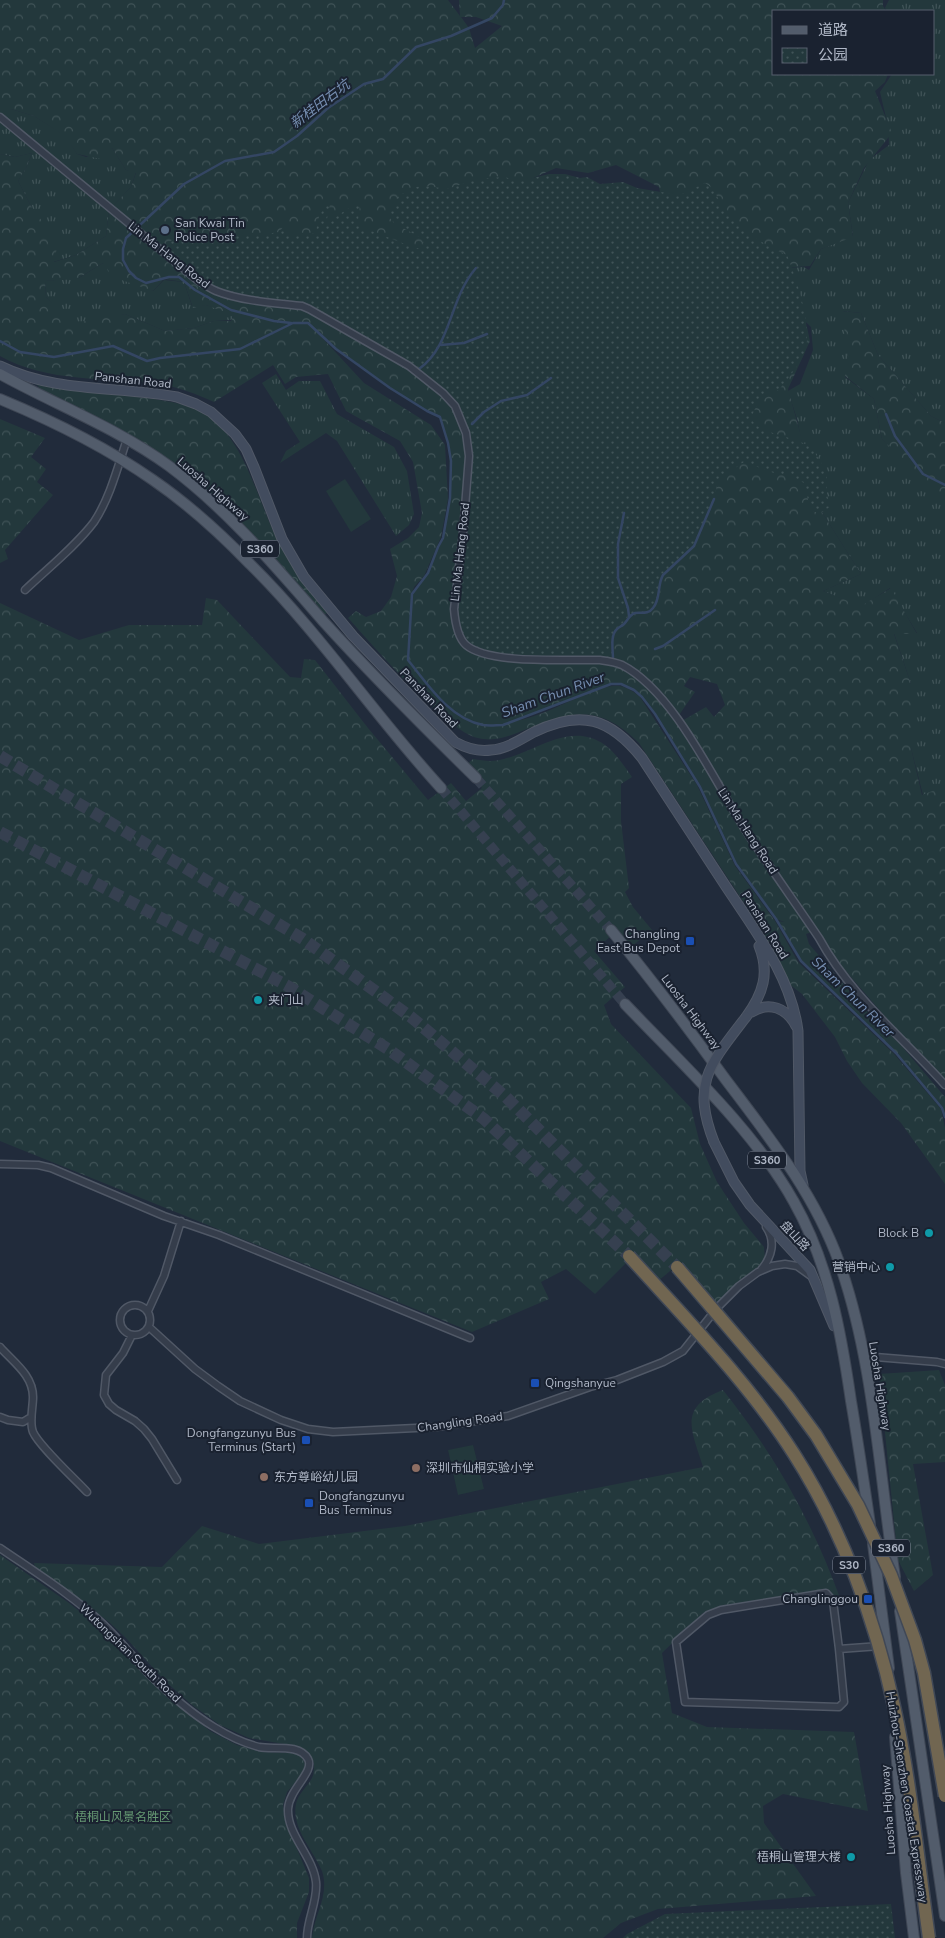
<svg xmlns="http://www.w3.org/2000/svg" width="945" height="1938" font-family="'Nunito Sans','Noto Sans SC',sans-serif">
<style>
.grass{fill:url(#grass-tufts)}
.forest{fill:url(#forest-crowns);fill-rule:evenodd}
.park{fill:url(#park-dots)}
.garden{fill:#23383c}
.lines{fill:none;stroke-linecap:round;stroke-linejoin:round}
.stream{stroke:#344663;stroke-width:2.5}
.primary-tunnel{stroke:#364050;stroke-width:10;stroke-dasharray:10 5;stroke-linecap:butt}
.highway-tunnel{stroke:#364050;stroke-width:12;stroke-dasharray:12 6;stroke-linecap:butt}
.street-casing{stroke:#505866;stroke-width:9}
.secondary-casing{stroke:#505866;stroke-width:11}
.primary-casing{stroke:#3e4654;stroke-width:12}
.street{stroke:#353d4b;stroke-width:6}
.secondary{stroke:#424c5e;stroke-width:9}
.primary{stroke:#525c6b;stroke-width:10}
.secondary-bridge-casing{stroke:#505866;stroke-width:11;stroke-linecap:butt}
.highway-bridge-casing{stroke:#404856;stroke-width:15;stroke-linecap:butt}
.secondary-bridge{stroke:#424c5e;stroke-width:9}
.highway-bridge{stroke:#716651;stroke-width:12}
.service-dot{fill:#5c6f8a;stroke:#1a2230;stroke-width:2}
.transit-dot{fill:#1a4fb4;stroke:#1a2230;stroke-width:2}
.culture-dot{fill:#0f9aa8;stroke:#1a2230;stroke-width:2}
.education-dot{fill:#8d6e63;stroke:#1a2230;stroke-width:2}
.labels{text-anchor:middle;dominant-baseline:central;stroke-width:4;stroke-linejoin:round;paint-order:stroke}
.shield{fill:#1a2230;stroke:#838b9a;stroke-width:1}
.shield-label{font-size:11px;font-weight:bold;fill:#b0b8c7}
.poi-label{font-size:12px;fill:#b0b8c7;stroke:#1a2230;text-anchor:start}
.street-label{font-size:12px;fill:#b0b8c7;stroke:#1a2230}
.park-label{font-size:12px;fill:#669973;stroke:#1a2230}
.water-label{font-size:14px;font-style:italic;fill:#768eb1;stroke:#1a2230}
</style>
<defs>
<pattern id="grass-tufts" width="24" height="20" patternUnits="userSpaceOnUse" patternTransform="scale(1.25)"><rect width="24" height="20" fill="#23383c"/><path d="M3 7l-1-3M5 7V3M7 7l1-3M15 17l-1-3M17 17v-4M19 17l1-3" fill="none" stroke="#405357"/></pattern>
<pattern id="forest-crowns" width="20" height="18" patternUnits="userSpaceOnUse" patternTransform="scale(1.25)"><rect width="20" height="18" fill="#23383c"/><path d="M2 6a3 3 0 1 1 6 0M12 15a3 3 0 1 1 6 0" fill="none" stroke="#405357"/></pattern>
<pattern id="park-dots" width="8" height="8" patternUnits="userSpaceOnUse" patternTransform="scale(1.25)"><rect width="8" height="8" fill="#23383c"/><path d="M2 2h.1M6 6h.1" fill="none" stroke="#405357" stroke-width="1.8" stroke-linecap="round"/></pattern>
</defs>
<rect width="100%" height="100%" fill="#212b3b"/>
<path class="grass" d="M889 0H945V423L931 416 878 355 861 313 843 311 851 355 845 377 874 399 882 439 945 497V790L923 795 911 748V684L894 633H917L890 588 861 607 823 591 861 574 813 498 797 419 788 391 800 384 813 350 811 327 787 304 782 268 804 267 809 270 821 249 853 236 848 203 869 160 889 145 888 126 880 92 892 74H934V11H887L885 8Z
M11 109 34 116 66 136 77 154 86 157 112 148 126 170 136 172 131 187 109 210 106 236 76 255 53 262 31 206 18 181 26 168 32 153 15 157 0 154V114Z
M103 263 153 291 164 280 184 282 192 306 206 305 235 314 231 320 214 321 194 328 165 331 125 314 76 326 46 297 45 281 79 278Z
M276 374 286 390 299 381H320L337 414 394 447 407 471 414 514 409 525 396 536 337 441 326 433 280 463 286 451 300 442 262 383Z"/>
<path class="forest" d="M0 0H448L460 16 459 0H883V6L886 11H774V74H888L885 82 875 91 892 133 864 168 848 203 853 237 821 249 810 266 782 268 787 304 807 327 810 341 788 389 801 436 813 498 861 574 823 591 861 606 891 588 917 634H894L911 684V748L922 795 945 786V1081L889 1021 812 932 806 934 809 944 871 1016 899 1043 945 1097V1112L896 1053 801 961 777 921 785 922 776 919 746 880 728 850 696 780 655 714 640 695 633 689 618 683 609 684 515 721C541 717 567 701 592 692 601 689 610 685 619 686 627 687 634 692 640 697L697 785 735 866 775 921 798 962 894 1054 941 1109 945 1128V1184L901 1123 862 1083 847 1061 835 1037 802 994 789 984 762 930 639 743C598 702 570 712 522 731 507 737 494 742 478 738 447 732 372 644 348 618L356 611 366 617 381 611 391 597 397 576 390 549 408 538 419 527 422 513 413 462 400 441 346 411 328 374 296 377 285 384 273 365 214 402C196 394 179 387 159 384 106 377 48 383 0 356V154L15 157 32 153 26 168 18 181 31 206 58 243 54 262 76 255 106 236 109 210 131 187 136 173 126 170 112 148 101 159 77 154 65 136 34 116 11 109 4 117 0 114ZM461 17H476L502 26 475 48 469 28ZM616 165 659 187 664 211 531 179 556 168 588 173ZM103 263 113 277 153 291 164 279 184 282 193 308 206 305 234 315 231 321H214L194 328 165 331 125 314 95 318 76 324 46 297 45 281 77 279ZM314 329 338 351 388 386 427 411 435 414 441 420 449 448 451 494 443 538 425 576 412 593 414 587 424 576 441 537 448 499 445 445 431 425 364 383ZM690 677 717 684 725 705 714 717 706 707 680 722 677 718 695 692 684 686Z
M842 311 861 313 878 355 931 416 945 423V503L882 439 874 399 845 376 848 357Z
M36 384C65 388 94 391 123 395 145 398 169 400 190 407 244 426 254 496 278 540 291 566 309 589 327 613L324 615 277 561 240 523 165 458 136 438 42 390Z
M0 419 45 438 31 457 46 469 37 482 53 495 5 550 8 559 0 563Z
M206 598 217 600 290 677 301 678 304 659 315 660 368 728 428 800 451 783 466 801 482 788 464 767 473 759C484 761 494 762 504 759 538 751 570 721 605 745 616 753 624 766 632 777L621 784V821L629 888 625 892 633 907 652 930 626 951 612 935 594 951 625 987 604 1005 611 1024 691 1108 700 1144 717 1182 744 1223 764 1247 765 1260 760 1268 717 1305 681 1262 658 1281 633 1256 595 1294 566 1269 541 1282 549 1299 472 1332 0 1141V603L79 640 129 625H202Z
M939 1370 945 1385V1462L913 1464 933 1575 914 1591 898 1560 879 1374Z
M723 1390C774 1454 812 1521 840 1598L703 1613 662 1653 672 1713 707 1727 854 1732 868 1811 783 1794 763 1806 764 1823 816 1896 658 1909 621 1923 603 1938H312C314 1915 330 1895 322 1871 314 1851 291 1828 296 1804 298 1794 307 1787 312 1778 314 1774 314 1768 314 1763L306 1751 295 1746 249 1738 220 1725 192 1705 165 1681 126 1638 109 1622 35 1567 34 1563 162 1567 202 1526 259 1544 405 1526 703 1467C692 1431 677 1407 723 1390Z
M0 1555 69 1603 99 1627 154 1684 210 1731 237 1745 261 1752 296 1753 302 1757 305 1764 304 1772 287 1792 283 1805 286 1822 309 1878V1892L297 1923V1938H0Z"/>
<path class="park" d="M549 174H565L580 178 587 177 600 184 623 182 637 188 667 193 678 196 705 183C716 189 717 198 723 208 738 229 764 245 787 255 796 278 813 327 805 351 802 363 786 380 779 390 771 390 768 392 763 398 759 403 752 411 752 418 753 434 801 436 812 449 816 454 823 465 826 472 829 483 823 495 832 505L823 512H814L809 504 804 483 790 475 774 473 744 462 719 479 712 505 692 547 662 574C656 586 663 603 648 610 643 614 635 613 629 615 625 622 619 625 615 631 610 638 613 651 612 660L604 658 491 654 485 652 472 645 465 638 458 628 455 615 470 454 455 403 447 392 412 364 377 343 361 336 313 307 296 301 229 293 218 289 204 281 161 247C188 227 213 236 244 236 256 236 267 234 279 232L284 226 291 235H307L316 233 318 218 327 203 330 204 326 224 327 226 337 216 358 202 360 205 358 221 364 228 415 248H422L424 245 423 239 394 223 389 217 391 209 398 196 416 187 427 186 447 189 478 179 504 177 520 181Z
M891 1904 895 1938H623L627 1934 665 1914Z"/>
<path class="garden" d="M345 479 371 519 351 532 326 491Z
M473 1445 484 1489 458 1495 448 1450Z"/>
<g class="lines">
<path class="stream" d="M291 323 274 321 231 310 195 290 179 277H169L146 283 136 278 129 271 123 260V249L126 238 184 184 225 161 274 152 297 136 328 108 364 84 383 79 416 47 451 36 492 18 503 5 504 0
M0 341 20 352 54 357 113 346 147 361 160 358 240 349 293 323H308L336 349 390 388 427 411 440 417 448 443 451 461 450 498 443 538 438 547 428 573 412 594 408 660C428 685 450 719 483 725 490 726 496 725 503 725L611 684H621L634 690 642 697 655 714 700 787 736 864 776 919 801 961 896 1053 942 1108 945 1117
M441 345 464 343 487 334
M419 369C452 345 449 299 476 268
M886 414 895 436 923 474 945 485
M472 424 484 412 501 401 527 395 551 378
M624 513 618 544V578L628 608 629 616
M655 649 663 646 715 610
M613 659C613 650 610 635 617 629 619 627 622 626 624 624 628 620 629 615 635 613 641 612 648 615 653 608 661 599 657 585 663 575L694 546 714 499"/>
<path class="primary-tunnel" d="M476 778 611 930
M441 788 625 1004"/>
<path class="highway-tunnel" d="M0 756 303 939 411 1017 506 1097 677 1267
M0 832 286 985 388 1049 484 1119 629 1256"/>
<defs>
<path id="street" d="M0 117 196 279C202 283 209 288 216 291 241 301 276 303 302 306L309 309 409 366 443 393 455 406 466 433 469 456 463 533 454 609C455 621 457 637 466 645 489 665 569 659 600 660 607 661 615 662 622 665 673 691 714 780 744 828 768 865 794 901 819 938 850 995 902 1037 945 1085
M25 590C48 568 75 547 94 522 110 498 118 466 127 439
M0 1164 38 1165 51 1168 164 1216 219 1235 470 1338
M761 1270C772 1257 776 1241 766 1227
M120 1320a15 15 0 1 1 30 0a15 15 0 1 1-30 0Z
M148 1311 164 1276 181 1221
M149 1327 195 1369 218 1386 240 1401 281 1420 308 1429 333 1432 436 1427 508 1416 590 1387 617 1380 663 1362 683 1351 717 1308 739 1286 758 1272 772 1266 785 1264 797 1266 811 1276
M132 1335 123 1353 106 1375 104 1395 109 1404 116 1410 135 1421 144 1429 152 1439 177 1480
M0 1347C13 1362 33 1375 33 1397 33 1408 29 1422 33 1432 39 1446 75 1479 87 1492
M863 1356 937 1362 945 1364
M0 1417 8 1420 23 1422 31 1417
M0 1548C35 1572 72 1595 103 1624 119 1639 132 1656 147 1672 167 1692 189 1712 214 1727 227 1735 243 1743 259 1747 273 1750 299 1743 308 1759 315 1772 289 1789 288 1809 287 1835 313 1856 316 1882 318 1901 307 1919 307 1938
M839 1649 844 1702 839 1707 685 1702 676 1642 708 1615 721 1610 826 1593 833 1601 839 1649 880 1646"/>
<path id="secondary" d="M0 366C55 393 119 386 177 397L196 404 211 412 235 434 246 449 254 467 282 539 304 577 353 636 455 742C466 748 478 752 491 750 507 749 521 739 534 732 581 709 610 718 642 758 669 799 696 841 723 882 753 928 791 975 798 1031L800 1171 803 1185
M752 1012C769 1001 787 1008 796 1026
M746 1017C763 994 770 973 759 946
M714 1142 734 1182 750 1205 810 1270 834 1326"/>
<path id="primary" d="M0 374C56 405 117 428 169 466 228 510 275 566 323 621 372 675 424 727 476 778
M0 399C53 421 106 447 153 480 188 504 221 534 250 564 320 633 375 716 441 788
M611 930C651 979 689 1029 726 1080 769 1137 814 1193 839 1262 874 1360 879 1474 895 1577
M625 1004C682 1064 754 1130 794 1202 829 1264 841 1332 851 1401 858 1442 864 1483 870 1524
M873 1544 889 1668
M900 1611 945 1916
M895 1737 906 1873 914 1938"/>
</defs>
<use href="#street" class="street-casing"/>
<use href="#secondary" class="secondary-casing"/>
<use href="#primary" class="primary-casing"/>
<use href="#street" class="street"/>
<use href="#secondary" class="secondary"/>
<use href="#primary" class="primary"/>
<defs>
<path id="secondary-bridge" d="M714 1142C691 1083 710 1064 746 1017"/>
<path id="highway-bridge" d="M629 1256C685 1318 749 1383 794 1454 842 1529 875 1619 894 1706 911 1782 918 1861 929 1938
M677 1267 788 1397 816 1435 858 1505 891 1575 915 1640 924 1673 945 1796"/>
</defs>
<use href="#secondary-bridge" class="secondary-bridge-casing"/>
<use href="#highway-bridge" class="highway-bridge-casing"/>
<use href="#secondary-bridge" class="secondary-bridge"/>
<use href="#highway-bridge" class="highway-bridge"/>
</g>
<circle class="service-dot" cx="165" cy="230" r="5"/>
<g class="transit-dot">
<rect x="685" y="936" width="10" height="10" rx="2.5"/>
<rect x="530" y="1378" width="10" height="10" rx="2.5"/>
<rect x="301" y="1435" width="10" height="10" rx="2.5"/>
<rect x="304" y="1498" width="10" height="10" rx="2.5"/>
<rect x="863" y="1594" width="10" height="10" rx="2.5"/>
</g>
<g class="culture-dot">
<circle cx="258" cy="1000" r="5"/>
<circle cx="929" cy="1233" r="5"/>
<circle cx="890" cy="1267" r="5"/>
<circle cx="851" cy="1857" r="5"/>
</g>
<g class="education-dot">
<circle cx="416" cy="1468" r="5"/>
<circle cx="264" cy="1477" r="5"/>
</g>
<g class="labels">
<g class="shield">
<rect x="241" y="540.5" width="38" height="17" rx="4"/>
<rect x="748" y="1151.5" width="38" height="17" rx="4"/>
<rect x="872" y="1539.5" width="38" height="17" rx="4"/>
<rect x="833" y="1556.5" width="32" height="17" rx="4"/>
</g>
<g class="shield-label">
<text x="260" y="549">S360</text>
<text x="767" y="1160">S360</text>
<text x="891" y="1548">S360</text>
<text x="849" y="1565">S30</text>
</g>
<g class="poi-label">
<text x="175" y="223">San Kwai Tin<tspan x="175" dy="14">Police Post</tspan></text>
<text x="680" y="934" text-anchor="end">Changling<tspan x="680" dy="14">East Bus Depot</tspan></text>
<text x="268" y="1000">夹门山</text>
<text x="919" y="1233" text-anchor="end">Block B</text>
<text x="880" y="1267" text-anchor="end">营销中心</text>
<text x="545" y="1383">Qingshanyue</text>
<text x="296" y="1433" text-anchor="end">Dongfangzunyu Bus<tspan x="296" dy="14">Terminus (Start)</tspan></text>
<text x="426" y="1468">深圳市仙桐实验小学</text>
<text x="274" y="1477">东方尊峪幼儿园</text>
<text x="319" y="1496">Dongfangzunyu<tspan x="319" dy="14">Bus Terminus</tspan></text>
<text x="858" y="1599" text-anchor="end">Changlinggou</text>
<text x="841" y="1857" text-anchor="end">梧桐山管理大楼</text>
</g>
<g class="street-label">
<text transform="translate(169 255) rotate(38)">Lin Ma Hang Road</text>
<text transform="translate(133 380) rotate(6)">Panshan Road</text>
<text transform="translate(213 489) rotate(41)">Luosha Highway</text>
<text transform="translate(460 552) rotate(-84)">Lin Ma Hang Road</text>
<text transform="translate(429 698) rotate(46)">Panshan Road</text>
<text transform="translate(748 831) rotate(57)">Lin Ma Hang Road</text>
<text transform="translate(765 925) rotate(58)">Panshan Road</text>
<text transform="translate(691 1012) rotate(53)">Luosha Highway</text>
<text transform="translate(795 1236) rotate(47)">盘山路</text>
<text transform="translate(880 1386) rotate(81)">Luosha Highway</text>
<text transform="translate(460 1422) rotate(-8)">Changling Road</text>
<text transform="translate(130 1653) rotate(44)">Wutongshan South Road</text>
<text transform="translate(907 1797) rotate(81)">Huizhou-Shenzhen Coastal Expressway</text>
<text transform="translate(888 1810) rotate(-94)">Luosha Highway</text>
</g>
<g class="park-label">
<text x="123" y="1817">梧桐山风景名胜区</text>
</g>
<g class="water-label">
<text transform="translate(320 104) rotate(-37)">新桂田右坑</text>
<text transform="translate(553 695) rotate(-20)">Sham Chun River</text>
<text transform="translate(853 997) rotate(44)">Sham Chun River</text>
</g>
</g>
<rect x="772" y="10" width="162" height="65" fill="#1a2230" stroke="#565e6c"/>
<rect x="782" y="26" width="25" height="8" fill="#525c6b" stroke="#565e6c"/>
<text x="818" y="35" font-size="15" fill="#b0b8c7">道路</text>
<rect x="782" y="48" width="25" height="15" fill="url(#park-dots)" stroke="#565e6c"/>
<text x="818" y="60" font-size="15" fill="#b0b8c7">公园</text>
</svg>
